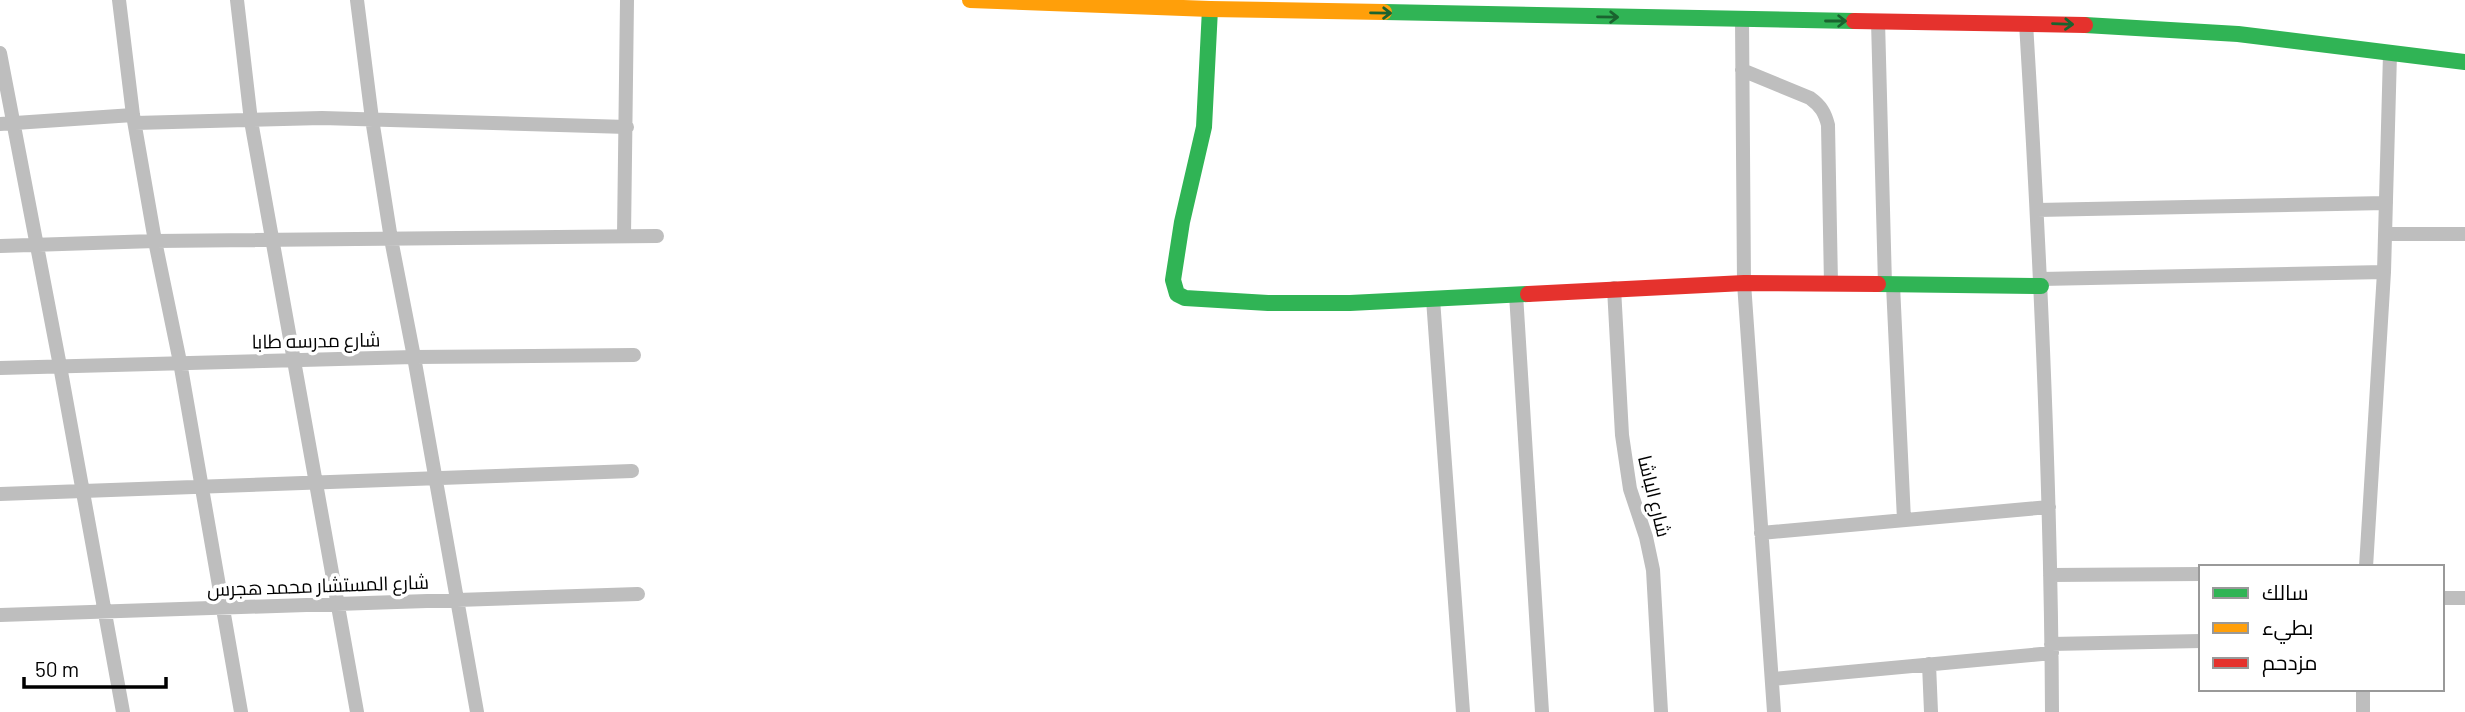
<svg xmlns="http://www.w3.org/2000/svg" width="2465" height="712" font-family="Barlow,Cairo,sans-serif">
<style>
.lines{fill:none;stroke-linecap:round;stroke-linejoin:round}
.street{stroke:#bebebe;stroke-width:14}
.fast{stroke:#30b455;stroke-width:16}
.slow{stroke:#ff9f0a;stroke-width:16}
.jam{stroke:#e5322d;stroke-width:16}
.oneway{stroke:#1a632f}
.labels{text-anchor:middle;dominant-baseline:central;stroke-width:7;stroke-linejoin:round;paint-order:stroke}
.street-label{font-size:19px;fill:#000;stroke:#fff}
</style>
<rect width="100%" height="100%" fill="#fff"/>
<g class="lines">
<path class="street" d="M119 0 133 115 155 241 180 362 241 712
M237 0 251 121 357 712
M357 0 372 119 391 239 414 357 477 712
M1742 20 1744 283 1774 712
M1878 21 1885 285
M2026 23C2040 252 2051 482 2052 712
M0 53 60 366 123 712
M1742 70 1810 98C1821 106 1825 113 1828 125L1831 284
M135 123 322 118 627 127
M0 124 133 115
M2037 210 2386 203
M2386 234H2465
M624 236 627 0
M0 246 155 241 657 236
M2041 279 2384 272
M1893 285 1904 520
M1614 288 1622 435 1630 489 1646 537 1653 570 1661 712
M1516 294 1542 712
M1433 299 1463 712
M0 368 414 357 634 355
M0 494 632 471
M1761 533 2049 507
M2366 567 2384 272 2390 54
M2050 575 2201 574
M2442 598H2465
M0 615 638 594
M2051 644 2201 641
M1929 664 1931 712
M1772 679 2052 653
M2363 689V712"/>
<path class="fast" d="M1210 9 1204 127 1182 222 1173 280 1177 294 1185 298 1268 303H1350L1528 294
M1384 12 1854 21
M2085 25 2238 34 2465 62
M1878 284 2041 286"/>
<path class="slow" d="M970 0 1210 9 1384 12"/>
<path class="jam" d="M1854 21 2085 25
M1528 294 1744 283 1878 284"/>
</g>
<defs><path id="oneway-shaft" d="M-6 0H5M1.5-3L5.5 0L1.5 3" fill="none" stroke-width="1.6" stroke-linecap="round" stroke-linejoin="round" transform="scale(1.75)"/></defs>
<g class="oneway">
<use href="#oneway-shaft" transform="translate(1381 13) rotate(1)"/>
<use href="#oneway-shaft" transform="translate(1608 17) rotate(1)"/>
<use href="#oneway-shaft" transform="translate(1836 21)"/>
<use href="#oneway-shaft" transform="translate(2063 24) rotate(2)"/>
</g>
<g class="labels">
<g class="street-label">
<text transform="translate(316 340) rotate(-1)">شارع مدرسه طابا</text>
<text transform="translate(1655 496) rotate(76)">شارع الباشا</text>
<text transform="translate(318 585) rotate(-2)">شارع المستشار محمد هجرس</text>
</g>
</g>
<rect x="2199" y="565" width="245" height="126" fill="#ffffff" stroke="#999999" stroke-width="2"/>
<rect x="2213" y="588" width="35" height="10" fill="#30b455" stroke="#999999" stroke-width="2"/>
<text x="2262" y="600" font-size="21" fill="#000000">سالك</text>
<rect x="2213" y="623" width="35" height="10" fill="#ff9f0a" stroke="#999999" stroke-width="2"/>
<text x="2262" y="635" font-size="21" fill="#000000">بطيء</text>
<rect x="2213" y="658" width="35" height="10" fill="#e5322d" stroke="#999999" stroke-width="2"/>
<text x="2262" y="670" font-size="21" fill="#000000">مزدحم</text>
<path d="M24 677v10h142v-10" fill="none" stroke="#000000" stroke-width="3.5"/>
<text x="35" y="677" font-size="21" fill="#000000" stroke="#ffffff" stroke-width="5" paint-order="stroke">50 m</text>
</svg>
